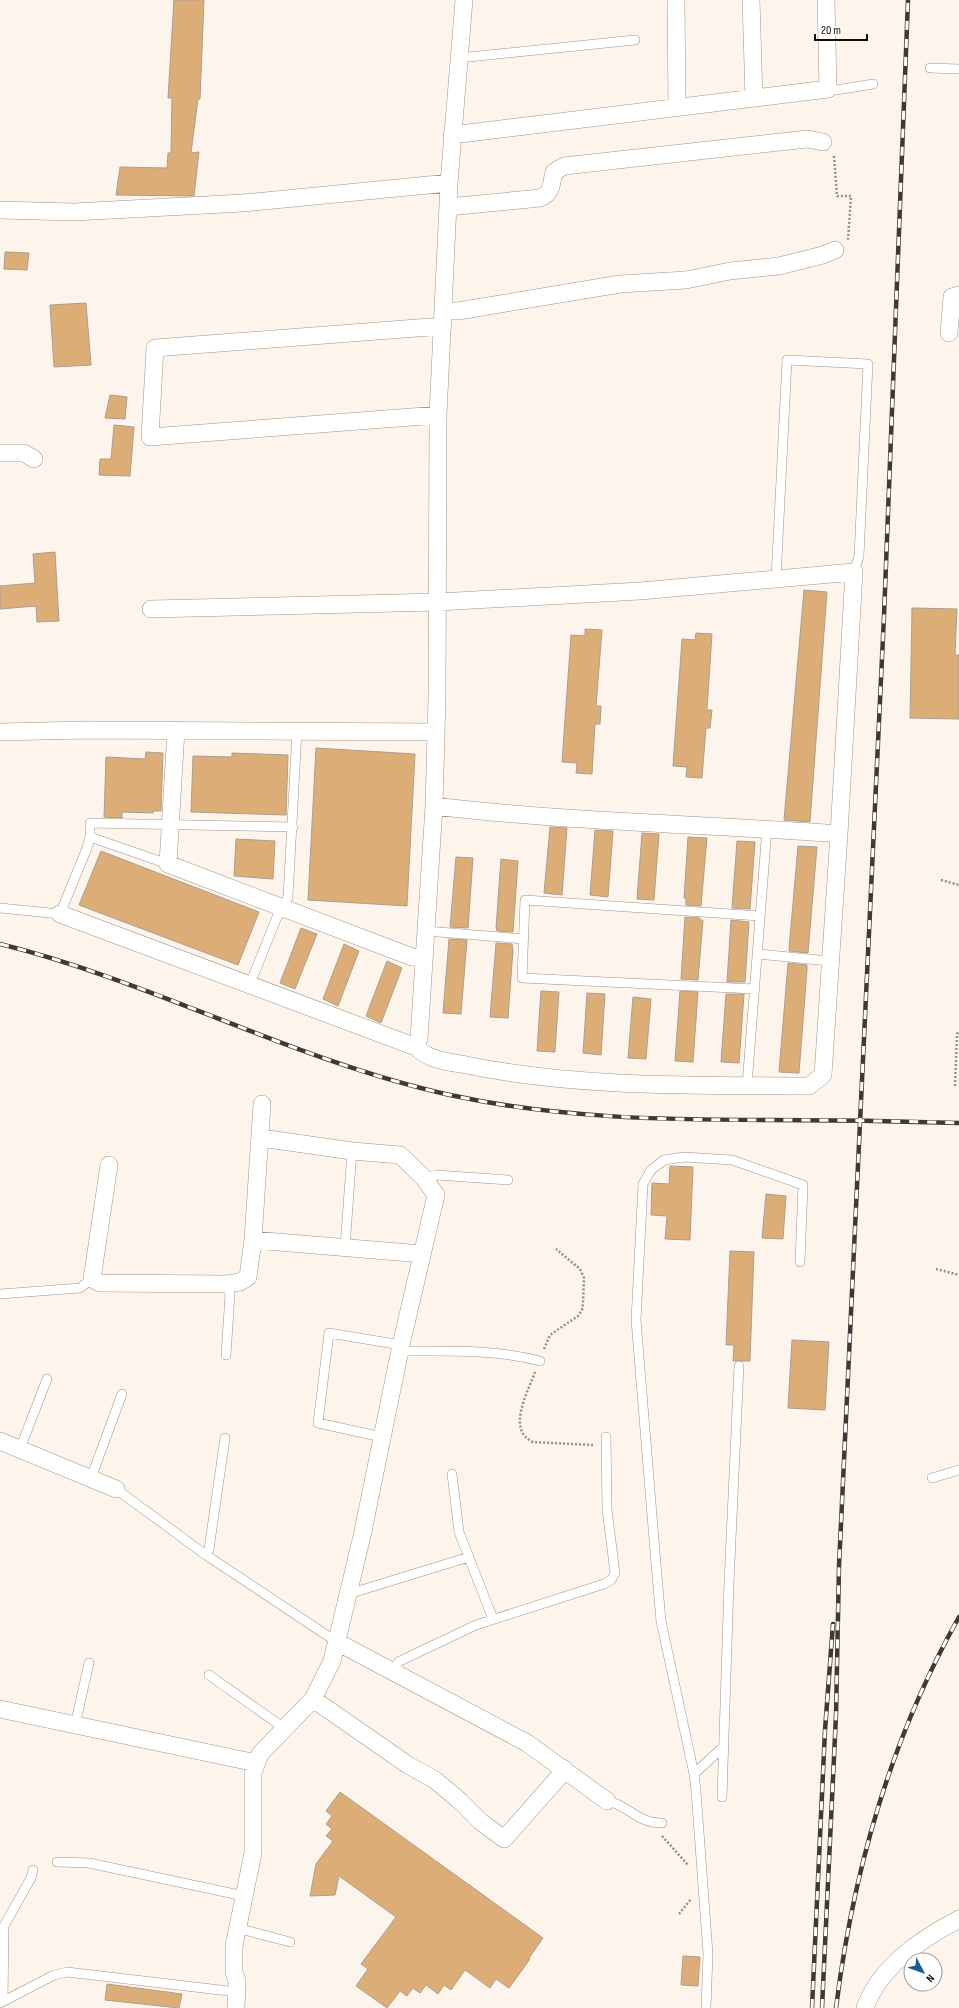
<svg xmlns="http://www.w3.org/2000/svg" width="959" height="2008" font-family="'Sofia Sans Condensed',sans-serif">
<style>
.building{fill:#ddad78;stroke:#ac9e8f}
.lines{fill:none;stroke-linecap:round;stroke-linejoin:round}
.service-casing{stroke:#a29486;stroke-width:10}
.minor-casing{stroke:#a29486;stroke-width:18}
.path{stroke:#968f88;stroke-width:2.5;stroke-dasharray:2 2;stroke-linecap:butt}
.service{stroke:#fff;stroke-width:9}
.minor{stroke:#fff;stroke-width:17}
.rail-casing{stroke:#3f3933;stroke-width:4.5}
.rail{stroke:#fff;stroke-width:3;stroke-dasharray:9;stroke-linecap:butt}
</style>
<rect width="100%" height="100%" fill="#fdf4eb"/>
<path class="building" d="M174 0H204L200 99H198L191 153 199 152 194 196 116 195 120 167 167 168 168 153H171L172 98H168Z
M5 252 29 253 27 270 4 269Z
M86 303 91 365 54 367 50 305Z
M110 395 127 397 125 419 105 418Z
M114 425 134 427 130 476 99 475 100 459H111Z
M55 552 59 621 37 622 36 606 0 609V586L35 583 33 554Z
M804 590 827 592 810 822 784 820Z
M912 608 957 609 955 655H959V719L910 718Z
M585 629 602 630 596 706H601L600 724H595L592 774 576 773 577 763 562 762 571 635 585 636Z
M696 633 712 634 707 710H712L710 728H706L702 778 686 777 687 767 673 766 682 639 695 640Z
M316 748 415 754 407 906 308 900Z
M146 752 163 753 161 811H153V813L122 812V818L104 817 106 757 145 759Z
M232 753 288 755 286 815 191 812 193 756 232 757Z
M550 827 567 828 562 895 544 893Z
M595 830 613 831 608 897 590 895Z
M642 833 659 834 654 900 637 899Z
M688 837 707 838 701 906 686 905V898H684Z
M236 839 275 841 273 879 234 876Z
M737 841 755 842 750 909 732 908Z
M798 846 817 847 808 953 789 951V949Z
M101 851 259 912 238 965 79 905Z
M456 857 473 858 468 928 450 927Z
M501 859 518 861 513 932 497 931 496 928Z
M685 917 700 918V920H703L698 980 681 979Z
M731 920 749 922 745 982H727Z
M301 928 317 934 295 989 280 983Z
M449 939 467 940 461 1014 443 1013Z
M496 943 512 944 513 950 508 1018 490 1017Z
M344 944 359 951 338 1006 323 999Z
M387 961 402 968 381 1023 366 1016Z
M788 963 807 965V970L799 1073 779 1072Z
M541 991 559 992 555 1052 537 1051Z
M680 991 698 992 693 1062 675 1061Z
M587 993 605 994 601 1055 583 1053Z
M726 994H744L739 1063 721 1062Z
M633 997 651 999 646 1059 628 1058Z
M670 1166 693 1167 690 1240 665 1239 667 1216 651 1215 652 1183 669 1184Z
M766 1194 786 1196 783 1239 762 1238Z
M730 1251 754 1252 750 1361H733L734 1345H726Z
M792 1340 829 1342 825 1410 788 1408Z
M340 1792 543 1938 529 1958 530 1959 509 1988 496 1979 490 1988 465 1970 451 1990 444 1985 438 1994 426 1985 420 1993 413 1988 407 1996 400 1991 387 2008 356 1986 368 1969 361 1964 396 1917 339 1876 335 1895 310 1896 316 1864 333 1841 326 1836 332 1829 326 1824 332 1816 326 1811Z
M683 1956 700 1957 698 1986 681 1985Z
M107 1984 182 1994 179 2008 105 2000Z"/>
<g class="lines">
<defs>
<path id="service" d="M459 58 635 40
M930 68 959 69
M828 89 836 90 873 84
M776 579 787 360 868 364 859 556 854 572
M90 837 168 864
M0 908 60 914 87 848 90 837V823L293 827
M426 931 524 939
M758 954 829 961
M250 984 277 917 288 897 297 731
M755 989 522 978 525 900 760 916
M747 1085 767 828
M424 1178 437 1175 508 1180
M345 1247 352 1151
M226 1284 230 1294 226 1355
M0 1294 80 1288 92 1279
M400 1351C447 1351 494 1349 540 1361
M382 1437 318 1423 329 1333 401 1345
M20 1449 47 1379
M452 1474 459 1532 493 1619
M91 1478 122 1394
M932 1478 959 1470
M116 1489 206 1555 337 1642
M206 1555 209 1549 225 1438
M349 1591 355 1592 469 1557
M391 1670 400 1661 476 1625 604 1584 611 1580 615 1573 607 1509 606 1437
M209 1675 284 1728
M75 1725 89 1663
M694 1774 723 1747
M722 1797 729 1583 739 1366
M607 1801C627 1804 638 1824 662 1823
M57 1862 89 1863 244 1896
M237 1928 290 1942
M3 2001 4 1926 31 1878 33 1870
M0 2003 54 1975 67 1972 237 1992
M706 2008 708 1954 696 1791 694 1774 661 1621 656 1564 636 1320 643 1184 651 1170 664 1160 684 1157 732 1160 803 1185 800 1262"/>
<path id="minor" d="M676 0 677 107
M751 0 754 98
M452 135 828 89 826 0
M448 207 540 198C553 193 551 183 554 172L564 166 807 139 823 142
M0 210 74 212 243 203 449 183
M444 310 458 311 620 284 686 280 730 271 779 266 823 255 835 250
M949 333 952 297 959 295
M438 415 150 437 155 348 443 326
M0 453H24L34 459
M176 730 168 864 412 957 424 958
M0 732 86 730 436 732
M434 806C568 822 704 824 839 834
M60 914 416 1047C428 1060 449 1062 466 1065 579 1088 695 1085 809 1086L823 1075 839 834 854 572 640 591 438 602 151 609
M416 1047 419 1038 434 806 437 698 438 415 449 183 464 0
M109 1165 92 1279 100 1283 226 1284 240 1282 248 1277 253 1240 422 1254
M253 1240 262 1104
M0 1441 116 1489
M337 1642 527 1743 607 1801
M313 1699 408 1765 435 1780 460 1801 481 1822 504 1839 558 1778 563 1768
M0 1709 256 1763
M236 2008 237 1981 234 1972V1946L253 1853V1773L260 1754 313 1699 332 1661 362 1536 401 1345 436 1195 424 1178 400 1155 352 1151 261 1138
M865 2008C880 1966 921 1939 959 1919"/>
</defs>
<use href="#service" class="service-casing"/>
<use href="#minor" class="minor-casing"/>
<path class="path" d="M834 156 837 196H851L848 240
M941 880 959 885
M955 1086 957 1034 959 1031
M936 1269 959 1275
M544 1349 550 1335 578 1316 582 1310 583 1303 584 1278 580 1269 556 1249
M535 1372C528 1392 506 1430 533 1442L593 1445
M662 1836 688 1865
M679 1914 691 1899"/>
<use href="#service" class="service"/>
<use href="#minor" class="minor"/>
<defs>
<path id="rail" d="M0 944C154 982 295 1061 450 1095 556 1118 663 1120 771 1120 834 1120 896 1121 959 1123
M812 2008 825 1730 833 1624
M822 2008 836 1715 839 1566 884 616 908 0
M836 2008C853 1871 891 1738 959 1617"/>
</defs>
<use href="#rail" class="rail-casing"/>
<use href="#rail" class="rail"/>
</g>
<g transform="translate(923 1972) rotate(131)"><circle r="19" fill="#ffffff" stroke="#9f9d9b"/>
<path d="M0-3L7 15L0 10L-7 15Z" fill="#1a5b91"/>
<text y="-6" font-size="11" font-weight="bold" text-anchor="middle" fill="#100b06">N</text>
</g>
<path d="M815 34v6h52v-6" fill="none" stroke="#100b06" stroke-width="2"/>
<text x="821" y="34" font-size="12" fill="#100b06" stroke="#ffffff" stroke-width="3" paint-order="stroke">20 m</text>
</svg>
